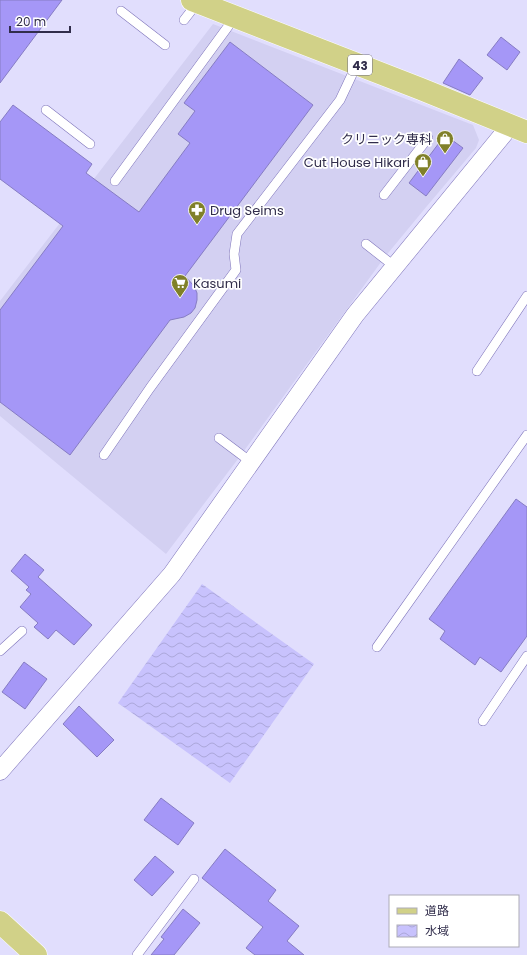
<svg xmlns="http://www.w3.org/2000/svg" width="527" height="955" font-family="Poppins,'Noto Sans JP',sans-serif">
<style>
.built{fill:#d3d0f2}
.water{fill:url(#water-waves)}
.building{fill:#a597f7;stroke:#867cc3}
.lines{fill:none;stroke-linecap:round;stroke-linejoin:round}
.service-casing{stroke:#7e74ba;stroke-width:10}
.minor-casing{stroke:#7e74ba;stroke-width:19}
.primary-casing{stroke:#fff;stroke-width:23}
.service{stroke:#fff;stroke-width:9}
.minor{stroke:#fff;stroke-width:18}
.primary{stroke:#d1d188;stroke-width:22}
.labels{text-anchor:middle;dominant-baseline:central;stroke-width:3.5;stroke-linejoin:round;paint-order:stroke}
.shield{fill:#fff;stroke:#6f6c81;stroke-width:1}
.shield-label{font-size:12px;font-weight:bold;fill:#312d4b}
.poi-label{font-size:13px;fill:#312d4b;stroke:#fff;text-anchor:end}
</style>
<defs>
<pattern id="water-waves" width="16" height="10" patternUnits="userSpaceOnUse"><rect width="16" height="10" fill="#c8c2fd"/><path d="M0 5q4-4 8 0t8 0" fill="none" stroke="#aca7da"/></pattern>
</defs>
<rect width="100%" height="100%" fill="#e1defd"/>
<path class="built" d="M213 24 473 125 479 140 476 148 427 206 384 258 241 455 166 554 0 416V301Z"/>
<path class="water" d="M202 584 314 664 230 783 118 703Z"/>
<path class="building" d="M0 0H62L0 83Z
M501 37 520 52 507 70 487 55Z
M230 42 313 105 185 276 194 286 197 293V300L195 308 191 313 184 317 170 320 70 455 0 402V310L63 226 0 179V122L13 105 92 164 86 173 139 212 190 143 178 134 195 111 184 103Z
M459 59 483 78 470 95 443 83Z
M445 135 463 148 426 196 409 183Z
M516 499 527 507V636L501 672 480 657 475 665 440 639 445 631 429 619Z
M25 554 44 570 38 577 92 625 74 645 56 630 48 639 34 627 38 623 20 607 31 594 26 590 29 587 11 571Z
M24 662 47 679 25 709 2 692Z
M79 706 114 740 97 757 63 724Z
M161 798 194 823 178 845 144 820Z
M225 849 276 890 268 901 299 926 287 941 304 955H255L246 948 263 927 202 878Z
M155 856 174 872 152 896 134 880Z
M183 909 200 923 174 955H151L164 939 161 937Z"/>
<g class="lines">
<defs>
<path id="service" d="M121 11 165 45
M184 20 198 2
M46 110 90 144
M115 181 235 17
M384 195 428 138
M366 244 394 266
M477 371 527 296
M219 438 251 462
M104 455 150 388 236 270 234 254 237 234 340 100 357 64
M377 647 527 435
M0 651 22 631
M483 721 527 656
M137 955 194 879"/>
<path id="minor" d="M0 771 172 574 355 315 510 126"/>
<path id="primary" d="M192 0 421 89 527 132
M0 922 36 955"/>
</defs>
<use href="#service" class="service-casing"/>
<use href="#minor" class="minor-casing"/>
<use href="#primary" class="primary-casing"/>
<use href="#service" class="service"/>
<use href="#minor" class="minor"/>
<use href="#primary" class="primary"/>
</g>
<defs>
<symbol id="shop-pin" viewBox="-11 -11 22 30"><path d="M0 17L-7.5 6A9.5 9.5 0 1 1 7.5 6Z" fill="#808029" stroke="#fff"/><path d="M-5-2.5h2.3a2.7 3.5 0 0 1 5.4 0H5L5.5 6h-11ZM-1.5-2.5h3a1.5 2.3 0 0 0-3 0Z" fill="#fff"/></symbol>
<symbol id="pharmacy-pin" viewBox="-11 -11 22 30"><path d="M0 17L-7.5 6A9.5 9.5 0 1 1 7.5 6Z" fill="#808029" stroke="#fff"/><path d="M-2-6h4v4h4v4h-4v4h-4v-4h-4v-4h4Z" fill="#fff"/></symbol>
<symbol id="supermarket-pin" viewBox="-11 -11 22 30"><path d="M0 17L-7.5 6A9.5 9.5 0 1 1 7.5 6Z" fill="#808029" stroke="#fff"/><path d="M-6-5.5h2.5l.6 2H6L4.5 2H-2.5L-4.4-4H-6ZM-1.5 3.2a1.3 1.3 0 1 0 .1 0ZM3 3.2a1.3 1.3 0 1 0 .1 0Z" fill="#fff"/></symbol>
</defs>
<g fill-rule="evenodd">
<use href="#shop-pin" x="435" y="129" width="20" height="27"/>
<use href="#shop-pin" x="413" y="152" width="20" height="27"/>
<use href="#pharmacy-pin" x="187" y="200" width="20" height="27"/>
<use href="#supermarket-pin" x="170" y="273" width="20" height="27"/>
</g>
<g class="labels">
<rect class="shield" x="348" y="55" width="24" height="20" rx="3"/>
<g class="shield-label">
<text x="360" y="65">43</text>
</g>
<g class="poi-label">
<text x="432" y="139">クリニック専科</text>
<text x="410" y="162">Cut House Hikari</text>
<text x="210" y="210" text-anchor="start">Drug Seims</text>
<text x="193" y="283" text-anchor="start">Kasumi</text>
</g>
</g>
<rect x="389" y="895" width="130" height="52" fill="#ffffff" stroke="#adabb7"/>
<rect x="397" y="908" width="20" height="6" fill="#d1d188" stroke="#adabb7"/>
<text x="425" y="915" font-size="12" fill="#312d4b">道路</text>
<rect x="397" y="925" width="20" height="12" fill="url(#water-waves)" stroke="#adabb7"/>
<text x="425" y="935" font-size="12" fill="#312d4b">水域</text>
<path d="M10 26v6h60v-6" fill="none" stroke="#312d4b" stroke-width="2"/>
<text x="16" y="26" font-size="12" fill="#312d4b" stroke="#ffffff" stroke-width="3" paint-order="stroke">20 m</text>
</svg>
